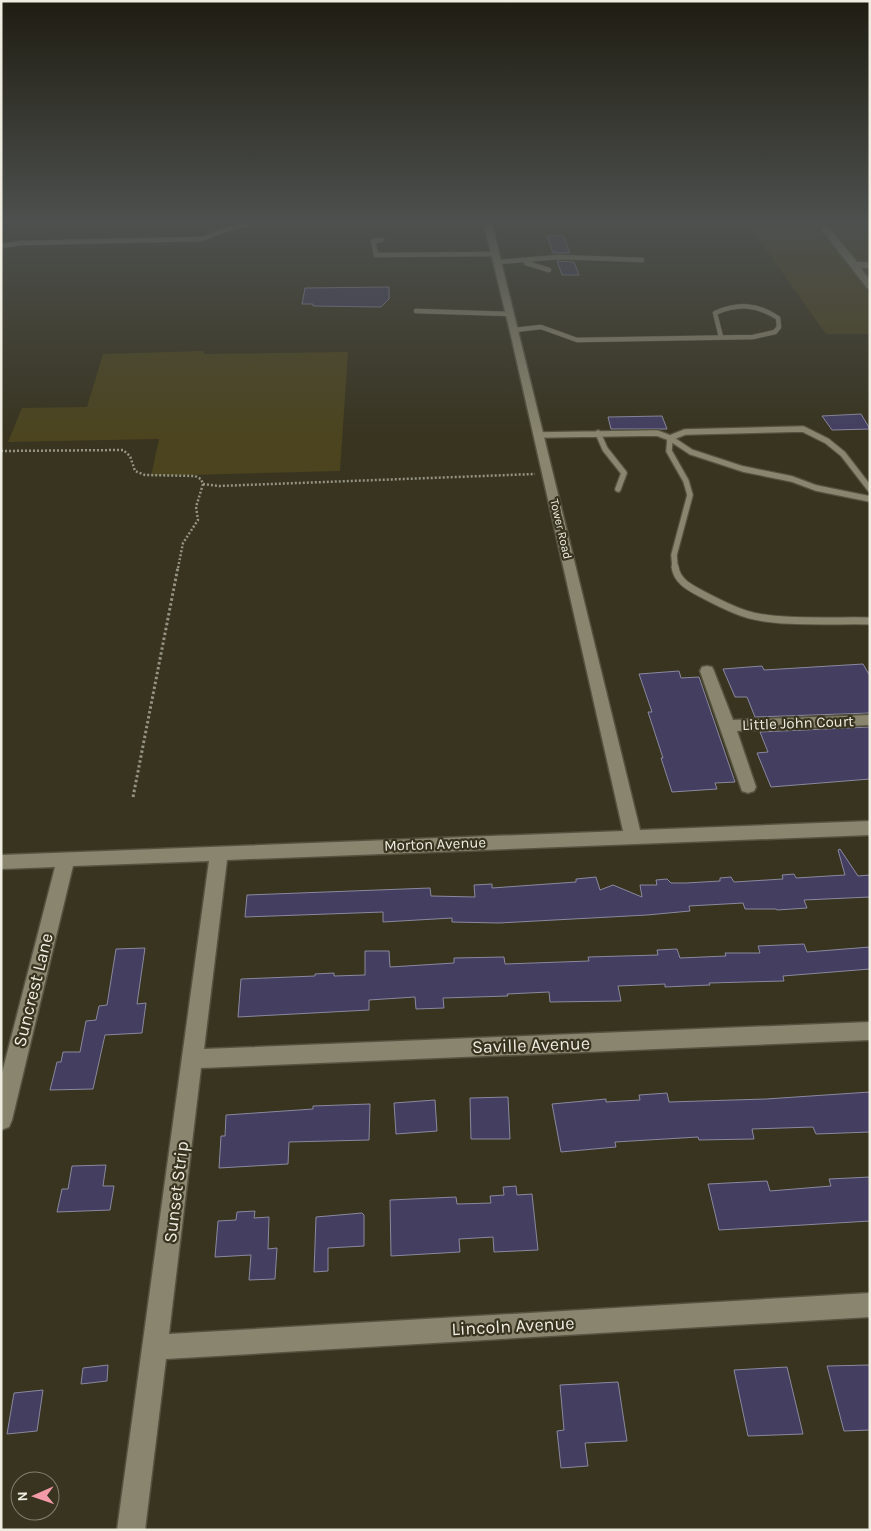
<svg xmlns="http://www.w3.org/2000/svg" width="871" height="1531" font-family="Karla,sans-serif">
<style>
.green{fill:#4b441f}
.building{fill:#443f61;stroke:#8a889e}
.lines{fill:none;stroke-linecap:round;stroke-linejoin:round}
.service-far2-casing{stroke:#555240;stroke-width:5.5}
.service-far1-casing{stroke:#555240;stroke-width:8}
.service-casing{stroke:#555240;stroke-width:9}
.minor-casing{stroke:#555240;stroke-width:3}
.path-far1{stroke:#959383;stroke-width:2.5;stroke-dasharray:2 2;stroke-linecap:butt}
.path{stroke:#959383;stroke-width:3;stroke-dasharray:2.5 2.5;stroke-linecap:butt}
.service-far2{stroke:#89856e;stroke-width:4.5}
.service-far1{stroke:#89856e;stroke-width:5.5}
.service{stroke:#89856e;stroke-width:7}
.minor{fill:#89856e;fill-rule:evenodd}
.labels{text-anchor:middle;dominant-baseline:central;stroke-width:4.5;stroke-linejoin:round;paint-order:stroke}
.far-street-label{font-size:12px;fill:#efede1;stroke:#383420}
.street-label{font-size:15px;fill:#efede1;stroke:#383420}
.near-street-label{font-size:18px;fill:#efede1;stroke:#383420}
</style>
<rect width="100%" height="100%" fill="#383420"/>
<path class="green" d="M745 220H870V334H826Z
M204 351V354L348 352 340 471 151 476 159 439 8 442 22 408 87 407 103 354Z"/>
<path class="building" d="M547 236H563L570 253H553Z
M557 261 574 262 579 275H562Z
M389 287V299L381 307 313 306V304H302L305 288Z
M861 414 870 429 832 430 822 416Z
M662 416 667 429H611L608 417Z
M863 664 870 676V713L755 717 747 697H735L723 669 762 666 764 670Z
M679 671 681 678 699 677 735 782 715 783 717 789 672 792 661 758H663L648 712H652L639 674Z
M870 727V779L771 787 757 753 768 752 760 732Z
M840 849 858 876 870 875V897L804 900 807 908 777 910 776 909H745L743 903 689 906 690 911 647 915 499 923 452 922V918L383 922V912L245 917 247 895 430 888 431 896 475 897 474 885 492 884V888L576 882V879L596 877 600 890 613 885 642 897 640 885H657L656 880 667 879 671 883H686L720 881V878L731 877 734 882 783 879 782 875 794 874 796 878 845 875 838 850Z
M804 944 807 952 870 947V969L783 976 784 981 709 983 710 985 665 987V984L618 986 621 1001 550 1002 549 992 507 994 508 996 443 998 444 1008 416 1009 415 997 369 1000V1010L238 1017 241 979 315 976V974L334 973V976L365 975V951H389L390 967 454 963V958L504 957 505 964 589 961 588 957 658 955 657 950 677 949 680 958 726 956 725 953H760L758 946Z
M145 948 137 1004 146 1003 142 1033 105 1035 93 1089 50 1090 57 1062H61L63 1052H80L86 1021 96 1020 99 1006 107 1005 116 949Z
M870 1092V1132L816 1134 813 1127 752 1129 754 1139 699 1140 698 1137 615 1142 616 1147 561 1152 552 1104 606 1099V1102L640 1100 639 1095 667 1093 669 1102 766 1099Z
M508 1097 510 1139H471L470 1098Z
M435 1100 437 1131 396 1134 394 1103Z
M370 1104 369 1140 289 1142 288 1164 219 1168 221 1136H225L226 1115 313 1109V1106Z
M106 1165 103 1186H114L110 1210 57 1212 62 1189H68L72 1166Z
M870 1177V1221L719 1230 708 1184 767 1181 770 1191 831 1186 829 1179Z
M516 1186 517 1195 532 1194 538 1250 494 1252 493 1237 459 1239 460 1252 391 1256 390 1200 456 1197 457 1204 491 1203 490 1196 504 1195 503 1187Z
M255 1211 254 1218 269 1217 268 1249 277 1248 275 1279 249 1280 251 1255 215 1257 218 1221 236 1220 237 1212Z
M362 1213 364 1215V1246L328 1248V1271L314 1272 316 1217Z
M108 1365 107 1381 81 1384 83 1368Z
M870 1365V1430L844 1431 827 1366Z
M787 1367 803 1434 748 1436 734 1370Z
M618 1382 627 1441 585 1443 588 1466 561 1468 557 1431 564 1430 560 1385Z
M43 1390 37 1431 7 1434 14 1393Z"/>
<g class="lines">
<defs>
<path id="service-far2" d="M382 240 373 241 376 255 495 254
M1 246 21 243 202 239 228 229 251 224 256 220
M498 262 559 257 642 260
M526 263 549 270
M416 311 511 314
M514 330 541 327 577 340 753 337 775 332 779 327 778 318C757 304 738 303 715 313L721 337"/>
<path id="service-far1" d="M598 433 605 449 624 473 618 489
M539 435 657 433 670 438 691 452 743 469 792 479 816 488 870 499
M670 438 669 451 686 481 690 495 674 555 675 568
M670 438 685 432 803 429 827 441 843 454 870 489"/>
<path id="service" d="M675 567C677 581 689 587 700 593 715 601 730 609 746 614 777 624 836 620 870 621"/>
<path id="minor" d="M483 220H491L640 830 870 821V835L227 860 204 1049 870 1022V1040L201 1068 169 1334 870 1293V1317L166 1359 145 1530H117L209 861 73 866 12 1120 9 1127 1 1130V1077L55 867 1 869V855L623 831 511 336Z
M822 226H828L857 262H870V268H861L870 280V289L867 288 822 230Z
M707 666 712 667 714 671 733 720 870 715V725L737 731 756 787 754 791 748 793 742 791 700 671 702 667Z"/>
</defs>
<use href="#service-far2" class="service-far2-casing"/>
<use href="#service-far1" class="service-far1-casing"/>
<use href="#service" class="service-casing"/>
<use href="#minor" class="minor-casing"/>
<path class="path-far1" d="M1 451 123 450 130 456 135 471 145 475 195 476 201 479 203 484 196 507 198 520 183 543 178 568
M203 484 219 486 535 474"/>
<path class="path" d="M133 797 178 567"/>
<use href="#service-far2" class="service-far2"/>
<use href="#service-far1" class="service-far1"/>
<use href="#service" class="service"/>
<use href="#minor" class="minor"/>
</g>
<linearGradient id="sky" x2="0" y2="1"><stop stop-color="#1f1d12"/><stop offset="0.51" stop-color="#4d504e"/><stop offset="1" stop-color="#4d504e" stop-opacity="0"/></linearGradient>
<rect width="871" height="435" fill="url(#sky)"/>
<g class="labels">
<g class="far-street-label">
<text transform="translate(561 529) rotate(77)">Tower Road</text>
</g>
<g class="street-label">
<text transform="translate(798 723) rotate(-2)">Little John Court</text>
<text transform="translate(435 844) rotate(-2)">Morton Avenue</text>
</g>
<g class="near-street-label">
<text transform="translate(33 990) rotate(-76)">Suncrest Lane</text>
<text transform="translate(531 1045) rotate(-2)">Saville Avenue</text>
<text transform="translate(176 1192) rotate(-83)">Sunset Strip</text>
<text transform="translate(513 1326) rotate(-3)">Lincoln Avenue</text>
</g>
</g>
<rect width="871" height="1531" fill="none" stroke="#efede1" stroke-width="5"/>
<g transform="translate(35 1496) rotate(268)"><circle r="24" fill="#383420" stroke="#817e6d"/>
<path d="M0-4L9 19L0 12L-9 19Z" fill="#f39aa8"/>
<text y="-8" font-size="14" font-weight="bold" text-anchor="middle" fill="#efede1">N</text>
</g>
</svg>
